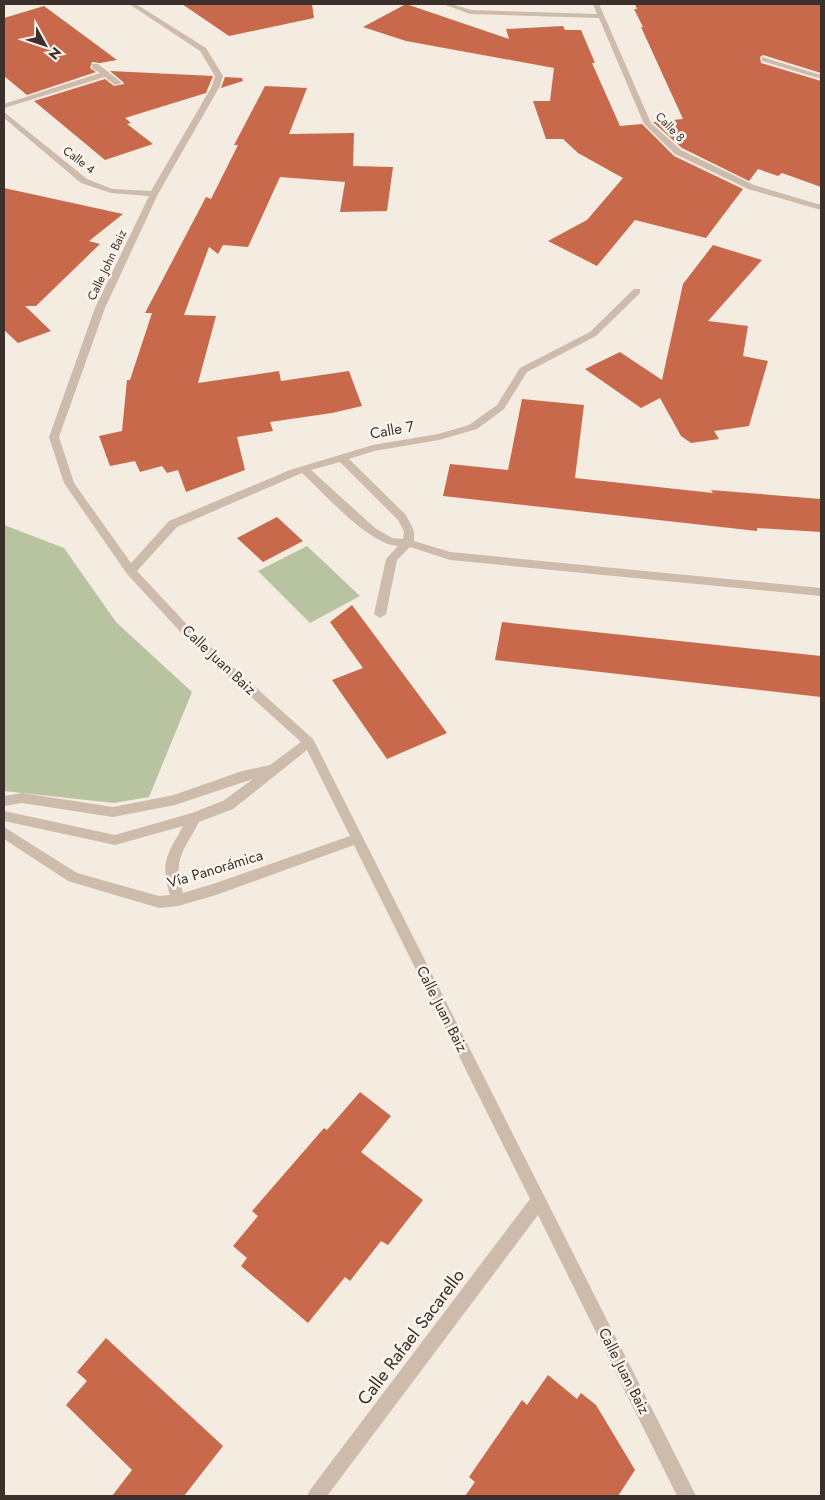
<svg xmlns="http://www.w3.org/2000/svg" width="825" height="1500" font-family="Jost,sans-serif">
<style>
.green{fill:#b8c4a0}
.building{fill:#c8694b}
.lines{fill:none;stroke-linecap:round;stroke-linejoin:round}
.minor{fill:#cdbbac;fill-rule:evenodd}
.labels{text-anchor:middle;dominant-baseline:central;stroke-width:5;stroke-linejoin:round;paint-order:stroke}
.far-street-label{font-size:12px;fill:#3b302b;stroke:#fbf5ee}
.street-label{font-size:15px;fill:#3b302b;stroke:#fbf5ee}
.near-street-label{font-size:18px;fill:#3b302b;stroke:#fbf5ee}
</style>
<rect width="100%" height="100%" fill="#f4ebe1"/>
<path class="green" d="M4 525 64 548 116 622 192 692 149 797 114 803 4 791Z
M307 546 360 596 310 623 258 571Z"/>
<path class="building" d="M182 4H312L314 18 229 36Z
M406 4 509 39 506 29 563 26 565 30H581L595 63H592L620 126 642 124 674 156 743 189 706 238 635 220 597 266 548 241 587 220 623 178 578 153 563 139H546L533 101H550L554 68 406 41 363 27Z
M635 4H821V73L763 55 760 57 761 63 821 81V187L782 173 778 176 758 169 749 181 682 148 653 122 683 119 641 27H643L634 9H637Z
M44 6 86 37 117 60 100 63 92 62 90 68 96 72 27 95 4 76V18Z
M110 71 213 76 206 93 125 118 131 123 127 124 153 144 105 160 34 101 105 79 114 86 124 84 123 82Z
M225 77 242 78 243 81 221 88Z
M265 86 307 88 289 134 354 133 353 166 393 167 387 211 340 212 345 182 280 177 248 247 223 245 218 254 209 247 184 315 216 316 198 383 279 371 281 381 349 371 362 406 332 413 270 422 273 431 237 437 245 470 186 492 178 470 167 473 162 466 140 472 135 461 110 466 99 436 122 431 127 380H130L152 313H145L206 197 211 199 238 145H234Z
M4 188 123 214 89 241 100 244 36 306H25L51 331 18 343 4 330Z
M713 245 762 260 708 321 748 326 743 356 768 361 749 426 714 431 719 439 691 443 681 436 660 398 641 408 585 369 620 352 662 380 683 284Z
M522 399 584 405 575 478 713 493 711 490 821 499V532L757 528V531L443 496 450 464 508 470Z
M277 517 303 541 263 562 237 538Z
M352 605 447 733 387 759 332 680 363 668 330 622Z
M502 622 821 656V697L495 660Z
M360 1092 391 1116 361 1152 423 1200 388 1245 381 1241 350 1281 345 1277 308 1323 241 1266 247 1258 233 1246 258 1216 252 1211 324 1128 327 1130Z
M106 1338 223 1446 184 1496H112L132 1470 66 1405 87 1381 77 1372Z
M548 1375 577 1399 581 1393 596 1405 635 1470 618 1496H465L475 1482 469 1477 522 1400 527 1405Z"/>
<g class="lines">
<path class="minor" d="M129 4H136L206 48 223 76 220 86 158 194 105 308 59 437 74 483 131 563 169 521 290 470 373 445 438 434 469 425 497 405 520 368 590 332 634 289H640V293L596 336 527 372 504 409 477 429 439 440 374 451 349 459 406 515 414 531V541L450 552 821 588V596L450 560 410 547 397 560 386 614 380 618 374 614 386 559 398 546C368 544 325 494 302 473L177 527 137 571 195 633 313 739 696 1496H677L538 1215 327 1496H307L310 1490 530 1199 354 845 216 895 178 906 159 908 68 881 4 839V827L77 873 159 896 170 895C160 861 167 856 183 826L115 845 4 821V811L115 835 192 813 223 801 253 779 175 805 113 817 22 803 4 806V796L22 793 113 807 174 795 242 771 270 765 301 742 187 639 127 574 64 483 49 437 95 308 149 196 111 193 81 183 4 118V112L87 179 112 189 151 191 212 86 215 76 200 51ZM340 462 398 520 404 531 403 539 392 538 375 528 311 470ZM307 750 350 836 216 883 183 893C172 859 184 851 199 822L233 809Z
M443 4H452L471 10 597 14 593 4H599L651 123 681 150 754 185 821 205V210L748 189 675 154 644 124 599 18 470 14Z
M762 57 821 75V79L762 61Z
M92 64H98L122 83 115 85 105 77 4 108V104L100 73 92 68Z"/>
</g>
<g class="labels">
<g class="far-street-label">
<text transform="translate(670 127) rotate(46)">Calle 8</text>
<text transform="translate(79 160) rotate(37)">Calle 4</text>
<text transform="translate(107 265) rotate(-65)">Calle John Baiz</text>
</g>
<g class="street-label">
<text transform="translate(392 430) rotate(-10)">Calle 7</text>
<text transform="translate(219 660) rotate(43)">Calle Juan Baiz</text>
<text transform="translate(215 869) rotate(-17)">Vía Panorámica</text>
<text transform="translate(442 1009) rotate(63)">Calle Juan Baiz</text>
<text transform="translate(624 1371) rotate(63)">Calle Juan Baiz</text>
</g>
<g class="near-street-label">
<text transform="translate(411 1337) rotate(-53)">Calle Rafael Sacarello</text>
</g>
</g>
<rect width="825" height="1500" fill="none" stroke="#3b302b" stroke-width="10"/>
<g transform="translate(45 45) rotate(130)" stroke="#fbf5ee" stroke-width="4" paint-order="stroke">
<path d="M0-4L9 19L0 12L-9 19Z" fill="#3b302b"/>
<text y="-8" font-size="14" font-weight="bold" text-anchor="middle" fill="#3b302b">N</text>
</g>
</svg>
